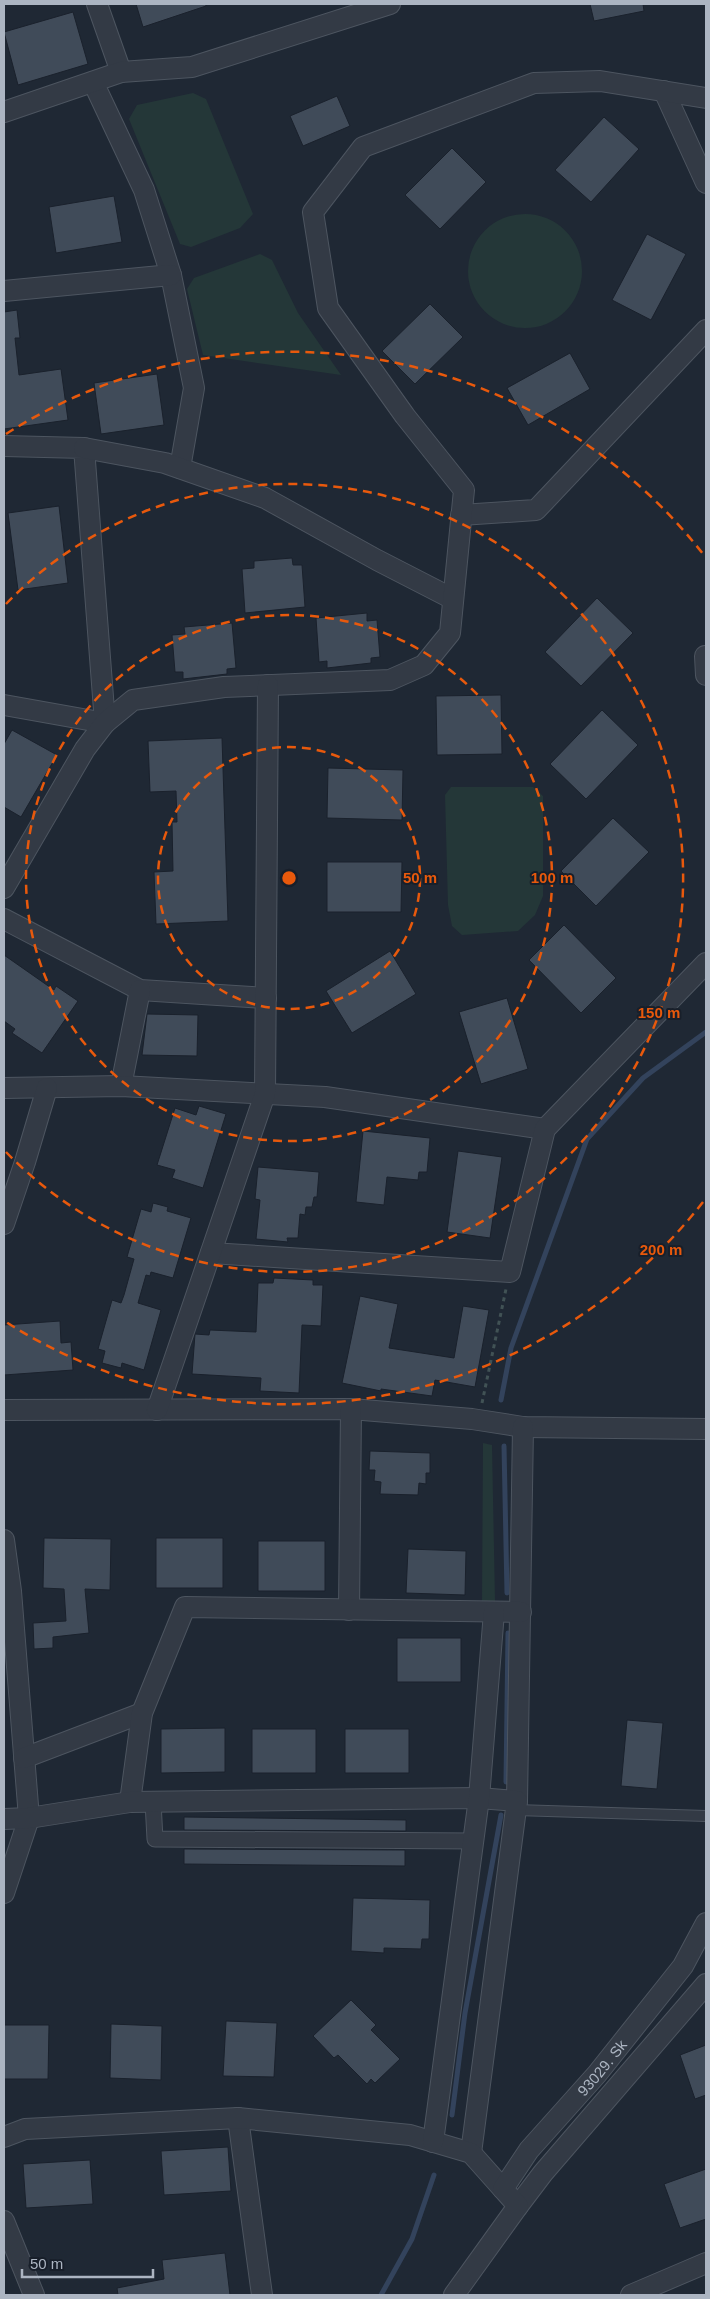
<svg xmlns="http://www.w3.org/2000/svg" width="710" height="2299" font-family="Arial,sans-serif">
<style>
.green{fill:#243738}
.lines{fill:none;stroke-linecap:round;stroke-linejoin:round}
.stream{stroke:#33435c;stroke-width:5}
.building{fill:#404b59;stroke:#1a212c}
.service-casing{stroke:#4d5560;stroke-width:12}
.pedestrian-casing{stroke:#4d5560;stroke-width:17}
.minor-casing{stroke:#4d5560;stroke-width:22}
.path{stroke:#415255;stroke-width:3;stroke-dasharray:4 4;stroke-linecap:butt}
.service{stroke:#333a45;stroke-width:10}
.pedestrian{stroke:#333a45;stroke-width:15}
.minor{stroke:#333a45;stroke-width:20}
.ring{fill:none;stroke:#e8590c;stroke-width:2.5;stroke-dasharray:9 6}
.labels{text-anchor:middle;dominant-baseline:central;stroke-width:4;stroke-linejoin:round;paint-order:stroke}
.street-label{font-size:15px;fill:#acb5c2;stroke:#181f2a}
.centre{fill:#e8590c;stroke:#181f2a;stroke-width:2.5}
.ring-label{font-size:15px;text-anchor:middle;font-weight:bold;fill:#e8590c;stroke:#181f2a;stroke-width:4;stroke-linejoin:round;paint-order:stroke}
</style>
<rect width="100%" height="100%" fill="#1f2834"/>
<path class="green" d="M193 93 206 99 253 214 240 228 191 247 180 244 129 119 137 105Z
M468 271a57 57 0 1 1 114 0a57 57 0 1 1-114 0Z
M260 254 272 260 298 313 341 375 203 355 187 289 194 278Z
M451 787H533L543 796V896L535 915 518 931 462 935 452 926 448 905 445 795Z
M483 1443 492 1445 495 1601H482Z"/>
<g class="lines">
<path class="stream" d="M501 1400 511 1348 587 1139 643 1078 706 1032
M504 1446 507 1593
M506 1782 508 1633
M452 2115 465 2013 501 1815
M381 2295 412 2239 434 2175"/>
</g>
<path class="building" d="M136 4H206V6L143 27Z
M590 4H643L644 11 594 21Z
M73 12 88 64 18 85 4 32Z
M337 96 350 126 303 146 290 116Z
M604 117 639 149 591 202 555 170Z
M452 148 486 182 440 229 405 195Z
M114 196 122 242 56 253 49 207Z
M647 234 686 254 651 320 612 300Z
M430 304 463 337 415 384 382 351Z
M17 310 20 338H15L19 375 61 369 68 420 4 429V312Z
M570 353 590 389 528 425 507 388Z
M157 374 164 425 101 434 94 383Z
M59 506 68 583 18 590 8 513Z
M292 558 293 565H302L305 607 245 613 242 569 254 568V561Z
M597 598 633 633 581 686 545 652Z
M367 613V621L377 620 380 657 371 658V663L327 668V661L319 662 316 618Z
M232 623 236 668 227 669V674L183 679V672H175L172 635 185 634 184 627Z
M501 695 502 754 437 755 436 696Z
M602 710 638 745 586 799 550 764Z
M12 730 57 755 21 817 4 807V744Z
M222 738 228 921 156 924 154 872 173 871 172 822H177L176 791 150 792 148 741Z
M328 768 403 770 402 820 327 818Z
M613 818 649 852 596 906 561 871Z
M327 862H402L401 912H327Z
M564 925 616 978 581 1013 529 960Z
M390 951 416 994 352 1033 326 991Z
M4 955 54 990 56 986 78 1001 42 1053 12 1033 15 1029 4 1021Z
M507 998 528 1069 481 1084 459 1012Z
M147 1014 198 1015 197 1056 142 1055Z
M199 1106 226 1114 203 1188 172 1178 175 1170 157 1165 175 1108 196 1115Z
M363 1131 430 1138 427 1172H419L418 1180 387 1177 384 1205 356 1202Z
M458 1151 502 1157 490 1238 447 1232Z
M258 1167 319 1172 317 1197H314L312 1207H306L305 1215 300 1214 298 1238H287L288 1242 256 1239 260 1200 255 1199Z
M153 1203 168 1207 167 1211 191 1218 173 1278 151 1272 150 1276 146 1275 138 1303 161 1310 144 1370 122 1363 121 1368 102 1363 105 1351 98 1349 112 1300 121 1303 124 1295 134 1259 127 1257 141 1209 151 1212Z
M274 1278 313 1280V1285H323L321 1326 302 1325 299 1393 260 1391 261 1378 192 1374 195 1334 209 1335 210 1330 256 1332 258 1283H273Z
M360 1296 398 1304 389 1348 454 1358 463 1306 489 1310 475 1387 435 1380 432 1396 381 1389V1391L342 1383Z
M60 1321 61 1343 71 1342 73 1370 4 1375V1325Z
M370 1451 430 1453V1473H426V1484L419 1483 418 1495 380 1494 381 1482 374 1481 375 1470H369Z
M44 1538 111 1539 110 1590 85 1589 89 1633 53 1637V1648L34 1649 33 1623 66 1621 64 1589 43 1588Z
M156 1538H223V1588H156Z
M258 1541H325V1591H258Z
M408 1549 466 1551 465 1595 406 1593Z
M397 1638H461V1682H397Z
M627 1720 663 1723 657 1789 621 1786Z
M225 1728V1772L161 1773V1729Z
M252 1729H316V1773H252Z
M345 1729H409V1773H345Z
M184 1817 406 1820V1831L184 1830Z
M184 1849 405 1850V1866L184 1864Z
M353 1898 430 1900 429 1939H422L421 1949 384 1948V1953L351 1951Z
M351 2000 376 2025 371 2030 400 2059 375 2083 371 2079 367 2084 338 2055 334 2058 313 2036Z
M226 2021 277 2023 274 2077 223 2076Z
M111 2024 162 2026 161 2080 110 2078Z
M4 2025H49L48 2079H4Z
M706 2045V2095L695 2099 680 2055Z
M228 2147 231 2191 164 2195 161 2151Z
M90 2160 93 2204 26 2208 23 2164Z
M706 2169V2219L680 2228 664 2184Z
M225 2253 230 2295H118L117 2288 164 2279 162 2260Z"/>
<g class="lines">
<defs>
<path id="service" d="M516 1810 706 1816"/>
<path id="pedestrian" d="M153 1802 155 1839 474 1841"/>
<g id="minor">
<path d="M97 4 121 72"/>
<path d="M93 82 144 190 171 275 194 388 180 468"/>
<path d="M664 91 706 183"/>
<path d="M4 112 121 72 192 67 390 4"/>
<path d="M4 291 171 275"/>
<path d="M4 446 84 448 105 723 4 705"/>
<path d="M84 448 165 463 265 498 377 560 453 599"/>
<path d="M461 515 536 510 706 330"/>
<path d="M705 656 706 675"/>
<path d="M4 888 85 749 105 723 133 700 224 687 390 680 424 665 450 633 464 490 405 416 328 308 313 212 363 147 534 83 600 81 706 98"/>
<path d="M4 919 140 990 266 998"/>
<path d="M121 1086 140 990"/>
<path d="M4 1088 121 1086 325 1097 545 1129"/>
<path d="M4 1224 25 1162 47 1088"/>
<path d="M211 1253 510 1272 545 1129 706 963"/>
<path d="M4 1410 351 1409 472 1419 523 1427 706 1429"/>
<path d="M157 1410 265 1094 268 685"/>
<path d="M4 1540 11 1591 29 1818 4 1893"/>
<path d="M349 1610 351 1409"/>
<path d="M24 1758 142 1713"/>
<path d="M517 1801 523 1427"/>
<path d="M130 1802 142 1713 185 1607 521 1612"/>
<path d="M4 1819 29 1818 130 1802 479 1798 517 1801 471 2153"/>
<path d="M238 2118 262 2295"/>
<path d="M4 2137 25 2129 238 2118 410 2135 471 2153 503 2189"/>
<path d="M433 2142 479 1798 494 1612"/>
<path d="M518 2206 543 2173 706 1984"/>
<path d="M4 2221 34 2295"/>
<path id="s1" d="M454 2295 518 2206 503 2189 529 2150 597 2074 683 1966 706 1923"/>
<path d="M631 2295 706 2263"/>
</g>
</defs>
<use href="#service" class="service-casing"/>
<use href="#pedestrian" class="pedestrian-casing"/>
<use href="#minor" class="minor-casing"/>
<path class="path" d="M482 1403 506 1289"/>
<use href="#service" class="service"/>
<use href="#pedestrian" class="pedestrian"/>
<use href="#minor" class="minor"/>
</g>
<g class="ring">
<circle cx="289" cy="878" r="131"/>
<circle cx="289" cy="878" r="263"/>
<path d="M6 604A394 394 0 1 1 6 1152"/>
<path d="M703 1202A526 526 0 0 1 6 1322M6 434A526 526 0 0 1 703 554"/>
</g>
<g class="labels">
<g class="street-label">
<text stroke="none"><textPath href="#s1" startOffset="289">93029. Sk</textPath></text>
</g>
</g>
<circle cx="289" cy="878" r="8" class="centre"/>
<g class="ring-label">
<text x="420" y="883">50 m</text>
<text x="552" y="883">100 m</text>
<text x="659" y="1018">150 m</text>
<text x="661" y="1255">200 m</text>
</g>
<rect width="710" height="2299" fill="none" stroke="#acb5c2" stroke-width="10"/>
<path d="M22 2269v8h131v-8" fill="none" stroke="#acb5c2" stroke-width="2.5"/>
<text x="30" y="2269" font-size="15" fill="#acb5c2" stroke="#181f2a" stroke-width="4" paint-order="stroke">50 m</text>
</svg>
